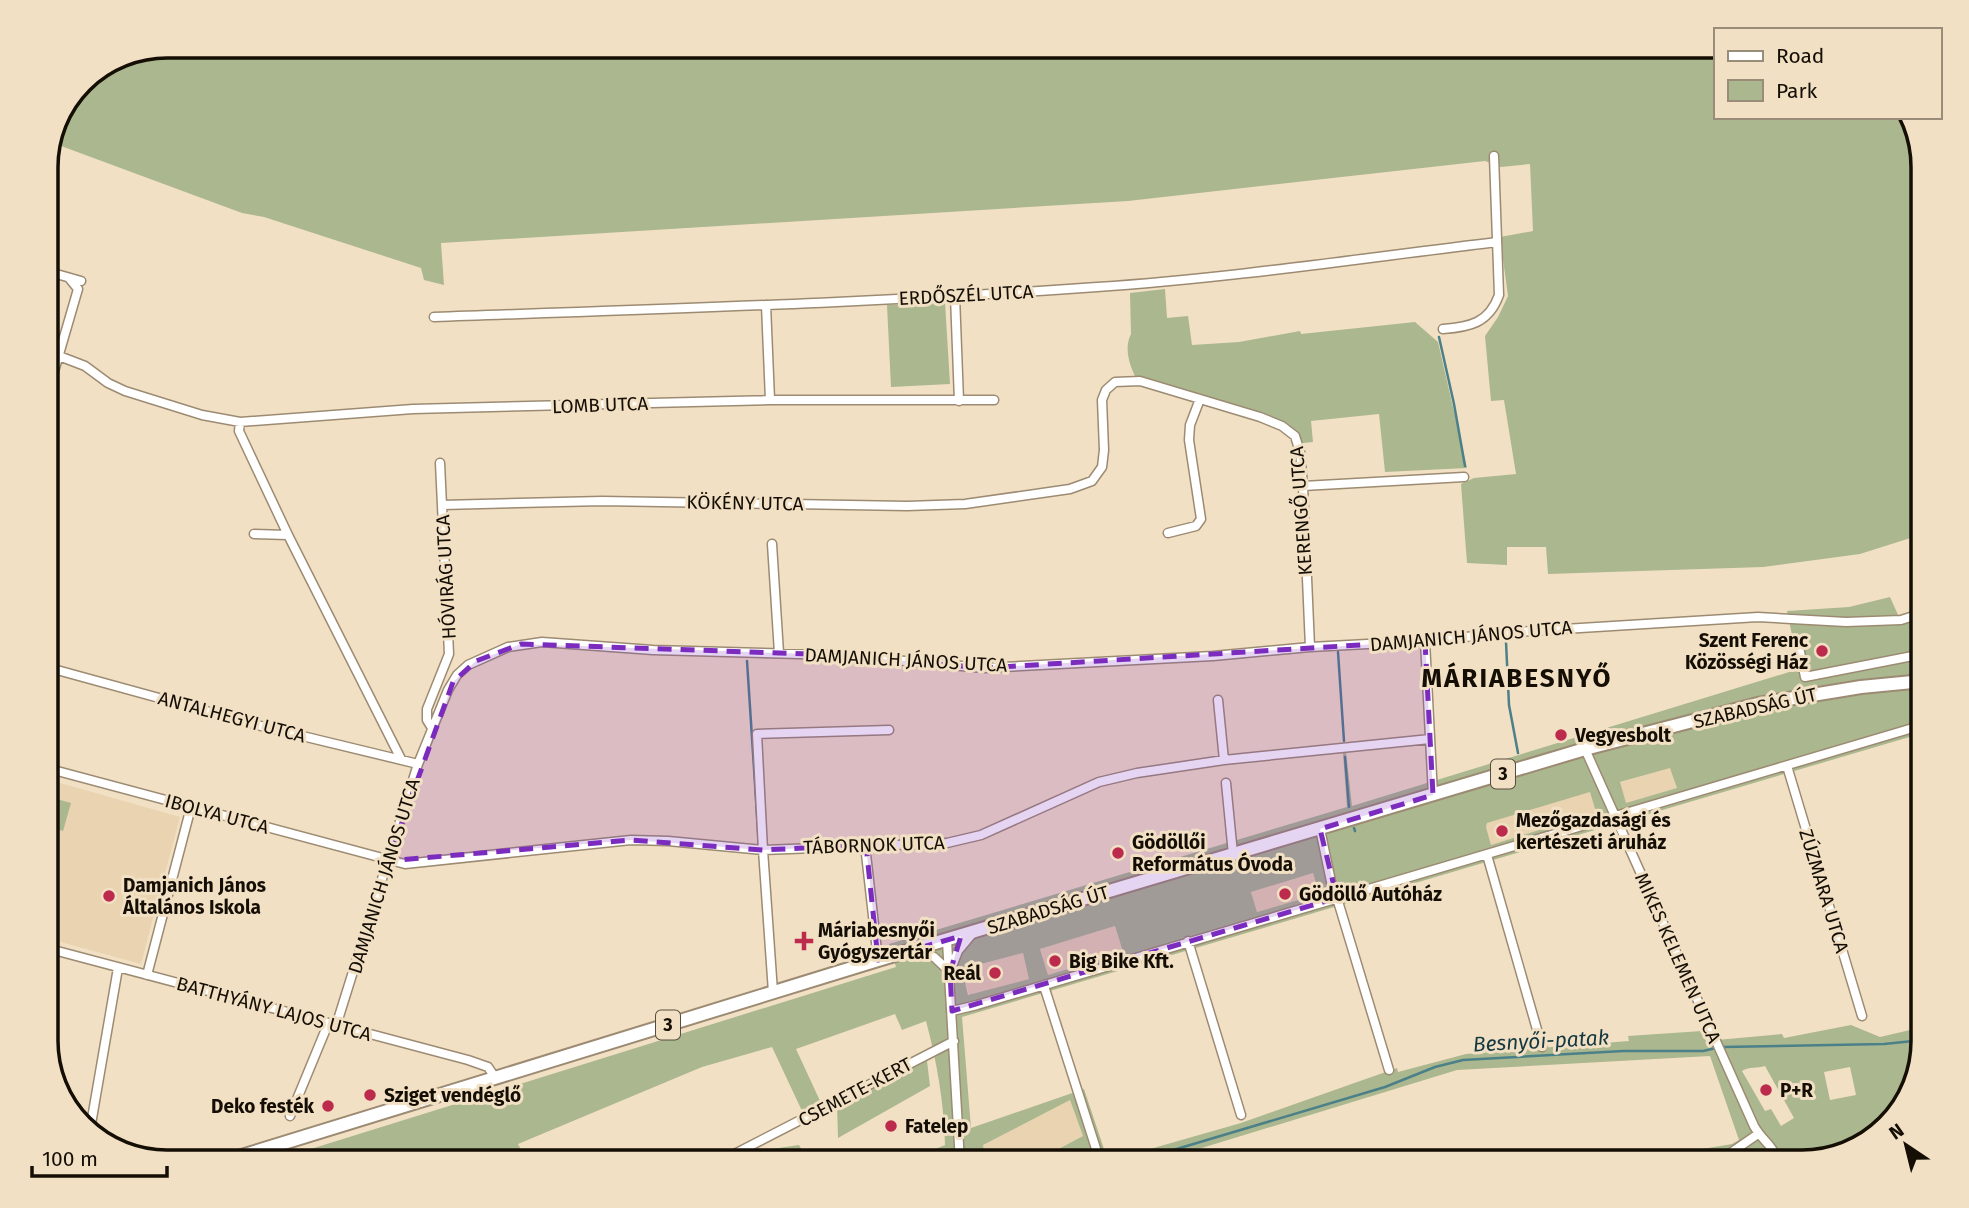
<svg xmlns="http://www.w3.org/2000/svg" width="1969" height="1208" font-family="'Fira Sans',sans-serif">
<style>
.built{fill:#e9d3b0}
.green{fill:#abb78f;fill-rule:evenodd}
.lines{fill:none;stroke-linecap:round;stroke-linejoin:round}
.stream{stroke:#4c8089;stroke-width:2.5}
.minor-casing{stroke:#9c8b72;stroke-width:11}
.primary-casing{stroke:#9c8b72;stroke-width:16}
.minor{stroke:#fff;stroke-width:8}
.primary{stroke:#fff;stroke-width:12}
.marked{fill:#7b2cbf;fill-opacity:0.2;stroke:#7b2cbf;stroke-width:5;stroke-dasharray:14 9;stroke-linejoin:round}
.poi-dot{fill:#bc2b4c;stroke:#f2e0c4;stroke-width:2.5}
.labels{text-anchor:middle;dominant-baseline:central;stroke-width:6;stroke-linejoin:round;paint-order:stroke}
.shield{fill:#f2e0c4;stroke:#574d3e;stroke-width:2}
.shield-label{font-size:18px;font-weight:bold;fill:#140e05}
.street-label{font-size:19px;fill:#140e05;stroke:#f2e0c4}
.poi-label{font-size:19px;font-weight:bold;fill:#140e05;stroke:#f2e0c4;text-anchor:start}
.water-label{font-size:21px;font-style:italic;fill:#133840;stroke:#f2e0c4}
.district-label{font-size:26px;font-weight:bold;letter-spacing:2px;fill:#140e05;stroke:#f2e0c4}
.rim{fill:none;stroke:#140e05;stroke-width:3.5}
</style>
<rect width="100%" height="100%" fill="#f2e0c4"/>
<path class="built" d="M1671 767 1677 788 1626 804 1619 783Z
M46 779 180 817 141 964 46 938Z
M1590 791 1596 812 1491 845 1486 827 1487 823Z
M1313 873 1320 897 1306 901 1305 898 1257 912 1251 891Z
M1115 926 1123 952 1048 975 1040 949Z
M1023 953 1030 979 969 995 962 969Z
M1070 1100 1083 1136 1034 1162H986L983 1145Z"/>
<path class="green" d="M167 46H1715V117H1910L1923 159V412L1910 415 1923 462V534L1860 554 1763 567 1548 574 1546 547H1507V565L1467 563 1461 484 1474 478 1516 474 1504 400 1491 401 1485 336 1498 317 1508 296 1500 237 1533 231 1530 164 1501 167 1485 161 1128 201 441 243 444 285 424 280 421 268 264 217 242 213 53 143 81 81 121 55Z
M1165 289 1167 318 1188 316 1192 345 1239 342 1300 331 1301 334 1415 322 1438 342 1467 468 1385 472 1379 414 1311 421 1313 442 1303 443 1284 422 1145 378H1136C1129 365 1124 347 1131 334L1130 293Z
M945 302 950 384 891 387 887 305Z
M1890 597 1899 617 1923 610V733L962 1017 971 1128 1084 1089 1108 1161 1241 1123 1397 1068 1398 1072 1466 1054 1629 1041 1628 1036 1702 1031 1706 1041 1782 1034 1784 1038 1851 1025 1880 1037 1923 1027V1041L1907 1102 1863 1146 1783 1162H1625L1732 1144 1739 1140 1710 1056 1457 1070 1156 1162H1034L1083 1136 1070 1100 983 1145 986 1162H904L945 1145C944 1103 937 1062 926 1021L902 1030 895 1014 796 1049 821 1103 803 1113 772 1047 702 1067 518 1144 527 1162H482L478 1153 454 1162H269L896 967 889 944 1347 807 1343 753 1346 752 1352 806 1799 669 1787 611 1849 607ZM1670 768 1677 788 1626 803 1620 782ZM1590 792 1596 812 1491 845 1486 827 1487 823ZM1313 873 1320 897 1307 901 1305 898 1257 912 1251 892ZM1115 926 1123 952 1048 975 1040 949ZM1023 953 1029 979 968 995 962 969ZM1765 1066 1794 1118 1781 1126 1771 1109 1765 1111 1742 1071C1750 1066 1757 1069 1765 1066ZM1850 1067 1856 1095 1830 1100 1824 1072Z
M46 796 71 803 63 831 46 826Z
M927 1061 930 1086 838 1138 837 1105Z
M799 1145 809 1162H732L751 1152Z"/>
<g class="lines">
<path class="stream" d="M1439 337 1454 404 1465 466
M1506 642 1509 705 1518 753
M1338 652 1344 741
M747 661 759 845
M1345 757 1349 807
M1354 828 1355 831
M1722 1047 1884 1044 1923 1040
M1133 1162 1385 1087 1435 1067 1463 1060 1623 1051H1703L1716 1048"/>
<defs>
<path id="minor" d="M46 271 81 281
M955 296 959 401
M766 305 770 400
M434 317C655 309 877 303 1097 287 1231 278 1364 258 1497 242
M1443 329C1470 327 1489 323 1499 295L1494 156
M46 351 85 366 108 383 125 391 202 415 240 422 413 409 770 400H994
M46 399 78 289 69 278
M240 422 239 431 288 535 401 759
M1303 486 1464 477
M442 505 602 501 907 506 965 504 1070 489 1092 481 1102 467 1104 450 1102 400 1106 390 1115 382 1140 381 1260 417 1282 426 1295 436 1300 452 1303 486 1310 647
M46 523 51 524
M1168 533 1196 526 1201 519 1189 440 1190 425 1200 399
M254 534 288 535
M772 544 779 653
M1425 641 1433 795
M1798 642 1805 677 1923 654
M46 667 261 726 418 764
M1218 700 1224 760
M432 728 427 720V709L449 654 440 463
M1585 749 1754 1126C1763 1142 1772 1143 1778 1162
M1787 766 1862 1016
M46 768 405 864 631 840 668 841 763 850 947 843 981 835 1099 782 1137 773 1224 760 1430 739
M1226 783 1233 854
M1320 829 1333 891 1337 898 1389 1070
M865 845 878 960
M1487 855 1542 1047
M947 941 960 1162
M1188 941 1241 1115
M46 948 468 1060 488 1067 496 1079
M915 951 934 957 948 970
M951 969 958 951 973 933
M147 975 191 807
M1044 986 1099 1158
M773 992 763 850 757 734 889 730
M952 1011 977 1005 1923 725
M336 1026 418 764 448 690 457 675 468 665 508 647 542 642 653 650 837 655 984 668 1213 656 1310 647 1425 641 1516 632 1758 617 1846 622 1901 620 1923 613
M290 1116 328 1024
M90 1130 118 968
M606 1162 616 1158 618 1162
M719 1162 954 1041
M1687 1162 1729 1154 1758 1134"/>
<path id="primary" d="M222 1162 878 960 1585 749 1758 704 1861 687 1923 681"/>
</defs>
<use href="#minor" class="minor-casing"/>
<use href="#primary" class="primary-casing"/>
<use href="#minor" class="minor"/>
<use href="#primary" class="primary"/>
</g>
<path class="marked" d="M1425 641 1433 795 1320 829 1337 898 952 1011 950 972 961 936 878 960 866 845 763 850 631 840 388 861 453 682 476 661 521 644 837 655 984 668Z"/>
<g class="poi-dot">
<circle cx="1822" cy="651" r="7"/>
<circle cx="1561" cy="735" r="7"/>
<circle cx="1502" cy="831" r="7"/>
<circle cx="1118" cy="853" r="7"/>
<circle cx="1285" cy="894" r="7"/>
<circle cx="109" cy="896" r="7"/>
<path d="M800.5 930.5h7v7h7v7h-7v7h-7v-7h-7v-7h7z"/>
<circle cx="1055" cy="961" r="7"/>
<circle cx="995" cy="973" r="7"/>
<circle cx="1766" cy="1090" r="7"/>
<circle cx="370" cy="1095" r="7"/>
<circle cx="328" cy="1106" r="7"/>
<circle cx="891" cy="1126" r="7"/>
</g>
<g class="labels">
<g class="shield">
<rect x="1491" y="759.5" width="24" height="29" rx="5"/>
<rect x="656" y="1010.5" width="24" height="29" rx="5"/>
</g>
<g class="shield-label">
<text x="1503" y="774">3</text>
<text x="668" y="1025">3</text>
</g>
<g class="street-label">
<text transform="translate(966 295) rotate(-3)">ERDŐSZÉL UTCA</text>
<text transform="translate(600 405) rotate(-2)">LOMB UTCA</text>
<text transform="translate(745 503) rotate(1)">KÖKÉNY UTCA</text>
<text transform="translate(1301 511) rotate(-94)">KERENGŐ UTCA</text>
<text transform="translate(446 577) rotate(-93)">HÓVIRÁG UTCA</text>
<text transform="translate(1471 636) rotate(-5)">DAMJANICH JÁNOS UTCA</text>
<text transform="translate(906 660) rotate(3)">DAMJANICH JÁNOS UTCA</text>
<text transform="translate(1755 708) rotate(-13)">SZABADSÁG ÚT</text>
<text transform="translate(232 717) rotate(15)">ANTALHEGYI UTCA</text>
<text transform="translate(217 814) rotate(15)">IBOLYA UTCA</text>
<text transform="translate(874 845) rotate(-2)">TÁBORNOK UTCA</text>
<text transform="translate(384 876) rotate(-73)">DAMJANICH JÁNOS UTCA</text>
<text transform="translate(1824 891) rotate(73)">ZÚZMARA UTCA</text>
<text transform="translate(1048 910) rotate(-17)">SZABADSÁG ÚT</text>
<text transform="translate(1678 958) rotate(66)">MIKES KELEMEN UTCA</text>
<text transform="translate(274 1009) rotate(15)">BATTHYÁNY LAJOS UTCA</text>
<text transform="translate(855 1092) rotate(-28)">CSEMETE-KERT</text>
</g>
<g class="poi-label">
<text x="1808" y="640" text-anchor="end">Szent Ferenc<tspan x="1808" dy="22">Közösségi Ház</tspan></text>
<text x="1575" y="735">Vegyesbolt</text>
<text x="1516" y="820">Mezőgazdasági és<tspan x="1516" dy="22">kertészeti áruház</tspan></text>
<text x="1132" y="842">Gödöllői<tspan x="1132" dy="22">Református Óvoda</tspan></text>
<text x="123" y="885">Damjanich János<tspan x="123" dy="22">Általános Iskola</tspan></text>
<text x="1299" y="894">Gödöllő Autóház</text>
<text x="818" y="930">Máriabesnyői<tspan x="818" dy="22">Gyógyszertár</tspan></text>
<text x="1069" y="961">Big Bike Kft.</text>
<text x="981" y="973" text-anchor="end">Reál</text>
<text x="1780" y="1090">P+R</text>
<text x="384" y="1095">Sziget vendéglő</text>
<text x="314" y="1106" text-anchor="end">Deko festék</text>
<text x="905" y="1126">Fatelep</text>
</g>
<g class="water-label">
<text transform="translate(1541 1041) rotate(-3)">Besnyői-patak</text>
</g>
<g class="district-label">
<text x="1517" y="678">MÁRIABESNYŐ</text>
</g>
</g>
<path d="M0 0H1969V1208H0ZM167 58H1802A109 109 0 0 1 1911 167V1041A109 109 0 0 1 1802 1150H167A109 109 0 0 1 58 1041V167A109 109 0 0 1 167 58Z" fill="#f2e0c4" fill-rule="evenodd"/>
<path class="rim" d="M167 58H1802A109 109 0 0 1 1911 167V1041A109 109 0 0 1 1802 1150H167A109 109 0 0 1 58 1041V167A109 109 0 0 1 167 58Z"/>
<rect x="1714" y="28" width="228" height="91" fill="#f2e0c4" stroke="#998c78" stroke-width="2"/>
<rect x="1728" y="51" width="35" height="10" fill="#ffffff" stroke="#998c78" stroke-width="2"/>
<text x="1776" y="63" font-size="21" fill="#140e05">Road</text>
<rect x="1728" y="80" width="35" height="21" fill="#abb78f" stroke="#998c78" stroke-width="2"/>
<text x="1776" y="98" font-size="21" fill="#140e05">Park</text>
<g transform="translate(1906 1145) rotate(325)" stroke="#f2e0c4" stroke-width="5" paint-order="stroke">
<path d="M0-5L12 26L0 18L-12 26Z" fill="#140e05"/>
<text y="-10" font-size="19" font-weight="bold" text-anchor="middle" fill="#140e05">N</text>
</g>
<path d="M32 1166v10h135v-10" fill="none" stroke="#140e05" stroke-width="3.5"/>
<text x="42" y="1166" font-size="21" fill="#140e05" stroke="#f2e0c4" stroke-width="5" paint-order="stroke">100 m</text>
</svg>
